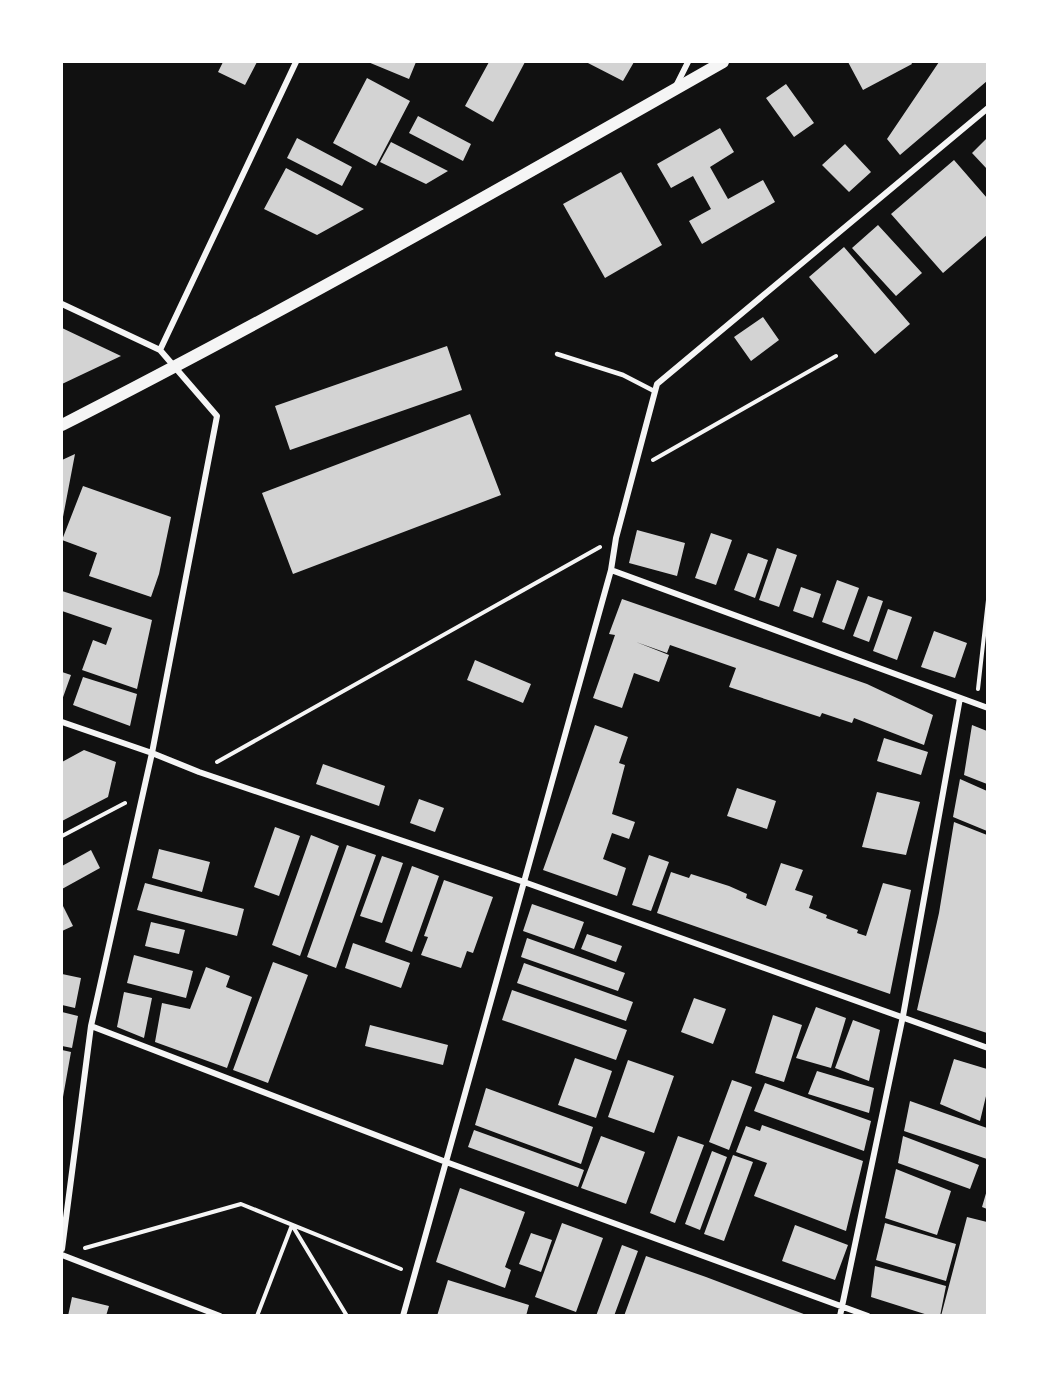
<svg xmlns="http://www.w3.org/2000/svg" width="1049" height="1377" font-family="'Roboto Condensed',sans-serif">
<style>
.building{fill:#d3d3d3}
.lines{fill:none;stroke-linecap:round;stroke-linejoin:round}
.path{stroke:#f5f5f5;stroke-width:4}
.service{stroke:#f5f5f5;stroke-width:4.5}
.minor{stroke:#f5f5f5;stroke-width:6}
.secondary{stroke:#f5f5f5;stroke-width:12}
</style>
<rect width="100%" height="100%" fill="#111"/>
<path class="building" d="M223 62H257L245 85 218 72Z
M368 62H416L409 79Z
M489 62H525L493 122 465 106Z
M586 62H634L623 81Z
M848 62H911L912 64 863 90Z
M939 62H987V81L900 155 887 139Z
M367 78 410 101 376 166 333 143Z
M786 84 814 123 794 137 766 98Z
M418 116 471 144 463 161 409 133Z
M720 128 734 152 710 167 728 199 763 180 775 202 702 244 689 221 711 209 693 176 671 188 657 164Z
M297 138 352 167 342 186 287 158Z
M987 138V169L972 153Z
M391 142 448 171 426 184 380 162Z
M845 144 871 172 849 192 822 165Z
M954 160 987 198V235L943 273 891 214Z
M286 168 364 209 317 235 264 209Z
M621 172 662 245 605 278 563 204Z
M878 225 922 273 896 296 852 248Z
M844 247 910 324 875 354 809 277Z
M763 317 779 340 751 361 734 337Z
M62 328 121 356 62 384Z
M447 346 462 390 290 450 275 406Z
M470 414 501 495 293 574 262 493Z
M75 454 63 517H62V460Z
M83 486 171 517 159 574 151 597 89 576 97 553 62 540Z
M637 530 685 543 677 576 629 563Z
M711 533 732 540 716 585 695 578Z
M777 548 797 555 779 607 759 600Z
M748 553 768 560 755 598 734 590Z
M837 580 859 588 844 630 822 622Z
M801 587 821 594 813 618 793 611Z
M62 591 152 620 137 689 82 670 93 640 106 645 112 628 62 611Z
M868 596 883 601 869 642 853 636Z
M622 599 867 684 933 715 924 745 854 718 852 723 822 713 820 717 729 687 736 668 670 645 667 653 636 642 669 655 659 682 634 673 622 708 593 698 615 635 609 634Z
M888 609 912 617 897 660 873 651Z
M934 631 967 643 955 678 921 667Z
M475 660 531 684 523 703 467 680Z
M62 672 71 675 62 700Z
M83 677 137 694 130 726 73 705Z
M595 725 628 737 619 763 625 765 612 814 635 822 629 839 612 833 603 859 626 868 617 896 543 870Z
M972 725 987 731V784L964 775Z
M884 738 928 752 921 775 877 761Z
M84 750 116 762 108 797 62 821V762Z
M323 764 385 786 379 806 316 784Z
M960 779 987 791V831L953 817Z
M737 788 776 801 767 829 727 816Z
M877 792 920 802 906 855 862 847Z
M419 799 444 808 435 832 410 823Z
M954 822 987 835V1033L917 1010 939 913Z
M275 827 300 836 279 896 254 887Z
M311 835 339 846 300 956 272 945Z
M347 845 376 855 336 968 307 957Z
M159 849 210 862 202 892 152 878Z
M91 850 100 868 62 889V866Z
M649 855 669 862 651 911 632 905Z
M382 856 403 863 382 923 360 916Z
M781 863 803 870 795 890 813 896 809 908 827 915 826 918 858 930 857 933 866 936 883 883 911 890 890 994 657 913 671 872 689 878 691 874 729 886 747 894 746 898 766 906Z
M412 866 439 876 412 952 385 942Z
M444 880 493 897 473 953 467 951 461 968 421 955 428 937 424 936Z
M145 883 244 909 237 936 137 910Z
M62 904 73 926 62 931Z
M532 904 584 922 574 949 523 931Z
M151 922 185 930 179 954 145 946Z
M587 934 622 946 616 962 581 949Z
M527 938 625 973 618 991 521 957Z
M353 943 410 963 401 988 345 968Z
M134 955 193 971 186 998 127 983Z
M273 962 308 975 268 1083 233 1070Z
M524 963 633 1002 626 1021 517 983Z
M206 967 230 976 226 987 252 997 227 1068 155 1042 162 1003 190 1009Z
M62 974 81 978 75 1008 62 1005Z
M512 990 627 1030 616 1060 502 1020Z
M124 992 152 998 144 1038 117 1027Z
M694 998 726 1009 713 1044 681 1032Z
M816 1007 846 1018 831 1068 796 1058Z
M62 1012 78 1016 72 1048 62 1046Z
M773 1015 802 1025 784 1082 755 1073Z
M853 1020 880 1030 869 1081 835 1068Z
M370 1025 448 1045 443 1065 365 1046Z
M62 1050 71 1052 63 1097 62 1096Z
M575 1058 612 1071 596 1118 558 1105Z
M954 1059 987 1069V1092L980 1121 940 1104Z
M628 1060 674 1076 654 1133 608 1117Z
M817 1071 874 1088 869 1113 808 1094Z
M732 1080 752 1087 729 1150 709 1142Z
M765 1083 871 1121 864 1151 754 1111Z
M486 1088 593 1127 581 1164 475 1125Z
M910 1101 987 1128V1159L904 1131Z
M762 1125 863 1161 846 1231 754 1196 767 1163 736 1152 746 1126 760 1131Z
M474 1130 584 1170 578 1187 468 1147Z
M601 1136 645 1152 626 1204 581 1188Z
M678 1136 704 1145 675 1223 650 1213Z
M903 1136 979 1165 970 1189 898 1163Z
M712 1151 727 1157 700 1230 685 1224Z
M733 1155 753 1162 724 1241 704 1234Z
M896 1169 951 1191 937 1235 885 1218Z
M460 1188 525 1212 505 1267 511 1270 505 1288 436 1262Z
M987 1190V1209L982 1207Z
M967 1217 987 1222V1316H941Z
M562 1223 603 1238 576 1312 535 1297Z
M885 1223 956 1244 946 1281 876 1260Z
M795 1225 848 1245 835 1280 782 1261Z
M531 1233 552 1240 541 1272 519 1264Z
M622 1245 638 1251 614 1316H596Z
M646 1256 706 1277 809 1316H624Z
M875 1266 946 1286 940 1316H931L871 1297Z
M448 1280 529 1305 526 1316H437Z
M72 1297 109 1306 106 1316H68Z"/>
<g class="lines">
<path class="path" d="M653 460 836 356
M978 689 988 600
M217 762 600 547
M62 836 125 803
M85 1248 241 1204 401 1269
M257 1316 292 1225 347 1316"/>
<path class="service" d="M557 354 623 375 654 391"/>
<path class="minor" d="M676 86 688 62
M62 304 160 350 217 416 152 753 91 1026 62 1249
M160 350 296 62
M611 570 988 708
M62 722 152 753 199 772 524 882 988 1048
M91 1026 446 1162 868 1316
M62 1255 220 1316
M403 1316 611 570 616 538 657 384 988 108
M840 1316 903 1016 960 698"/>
<path class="secondary" d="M62 425C286 311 505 186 723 62"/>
</g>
<rect width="1049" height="1377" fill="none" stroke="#ffffff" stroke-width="126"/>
</svg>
